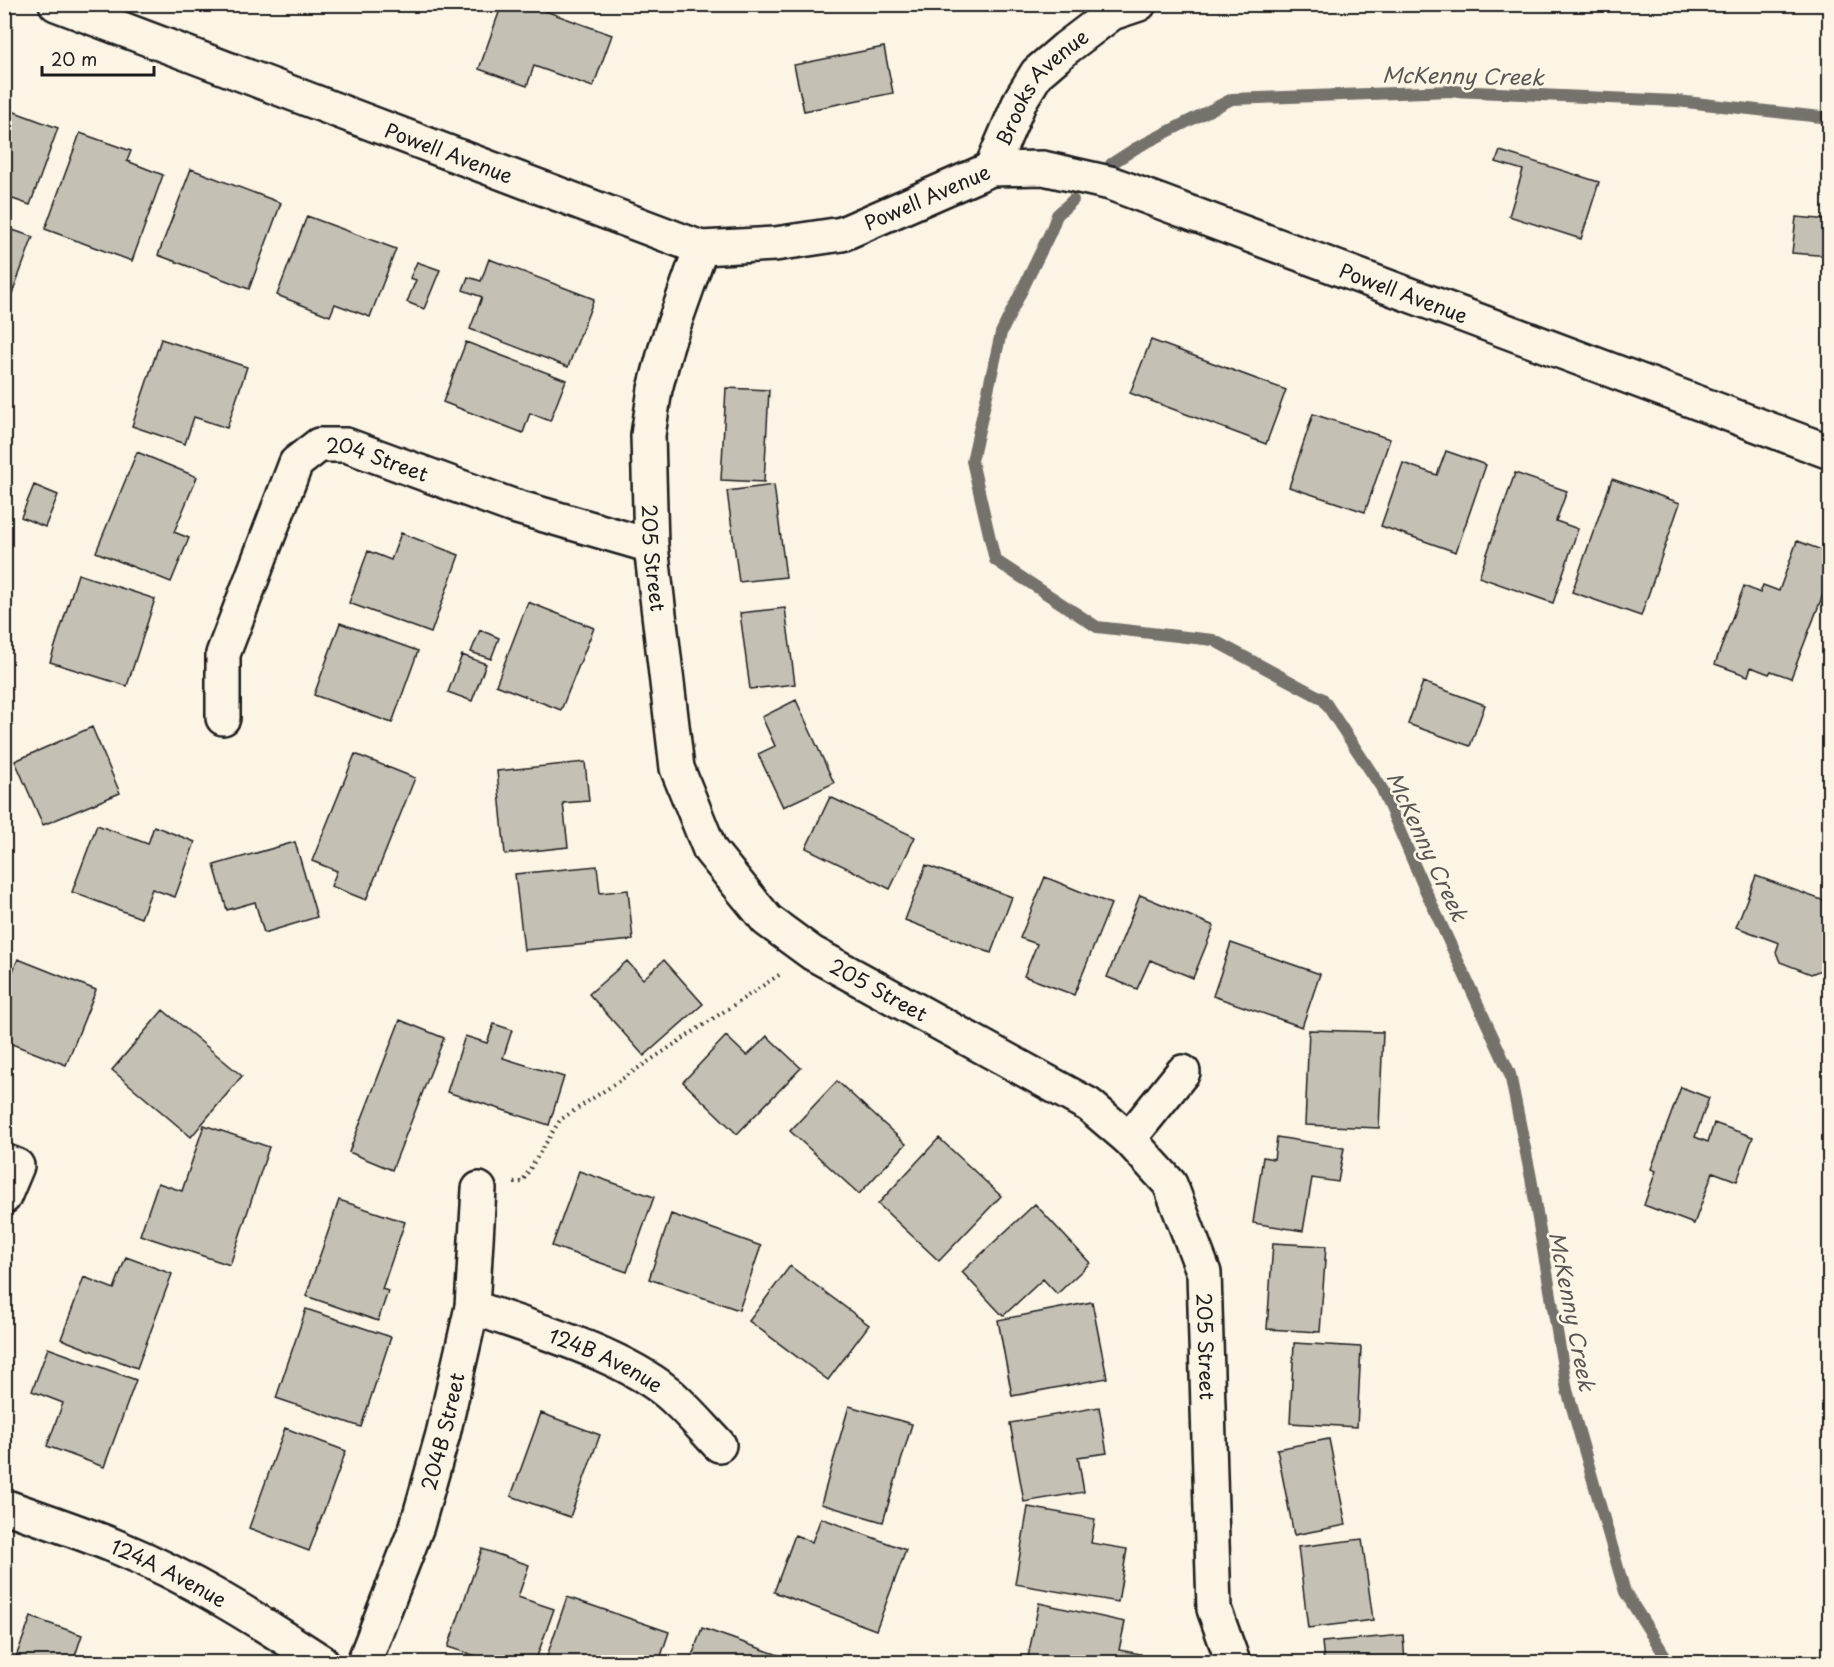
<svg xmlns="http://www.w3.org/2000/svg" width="1834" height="1667" font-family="'Playpen Sans',sans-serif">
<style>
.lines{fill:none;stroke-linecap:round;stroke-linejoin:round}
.stream{stroke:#75726c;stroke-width:12}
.building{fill:#c4c0b3;stroke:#1c1c1c;stroke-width:1.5}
.minor-casing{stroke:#1c1c1c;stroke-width:38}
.path{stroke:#1c1c1c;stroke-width:4;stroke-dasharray:1.5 4.5;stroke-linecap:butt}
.minor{stroke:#fcf5e5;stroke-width:33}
.labels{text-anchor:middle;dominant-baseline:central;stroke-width:5;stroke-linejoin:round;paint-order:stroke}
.street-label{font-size:20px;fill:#1c1c1c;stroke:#fcf5e5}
.water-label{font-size:21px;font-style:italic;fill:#575551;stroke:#fcf5e5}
</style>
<rect width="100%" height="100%" fill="#fcf5e5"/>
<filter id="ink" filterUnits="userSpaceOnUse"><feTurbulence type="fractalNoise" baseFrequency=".0167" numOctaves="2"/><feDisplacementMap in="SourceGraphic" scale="12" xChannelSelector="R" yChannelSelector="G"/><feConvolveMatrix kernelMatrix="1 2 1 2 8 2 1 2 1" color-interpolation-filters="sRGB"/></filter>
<g filter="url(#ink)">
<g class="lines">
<path class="stream" d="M1111 164 1136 148 1232 99 1452 91 1677 101 1830 118
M1073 200 1057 215 1051 231 1001 333 972 461 995 560 1097 627 1213 640 1323 699 1381 787 1423 885 1510 1074 1531 1178 1567 1390 1625 1592 1669 1662"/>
</g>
<path class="building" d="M502 4H526L612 35 593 87 534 66 527 86 479 69Z
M884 47 893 93 804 111 794 65Z
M4 108 58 128 30 205 4 196Z
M80 133 131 151 127 161 163 175 132 261 45 229Z
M1500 151 1599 182 1581 239 1509 216 1523 170 1496 162Z
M191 169 281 203 249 289 158 255Z
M307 216 396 249 370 317 335 304 330 316 277 295Z
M1796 217 1830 220V256L1792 253Z
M4 227 33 237 10 299 4 297Z
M489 259 594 299 568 367 470 329 482 297 463 290 468 277 481 281Z
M417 262 440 270 424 309 407 302 416 280 410 278Z
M161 339 247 367 227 428 194 417 185 444 132 426Z
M1151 340 1286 390 1266 444 1130 393Z
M466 342 566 380 550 421 530 413 523 433 443 402Z
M726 388 769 390 764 482 721 480Z
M1313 414 1390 439 1365 512 1289 487Z
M1446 451 1486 465 1456 552 1381 526 1403 463 1437 475Z
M137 452 197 477 174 532 189 538 171 582 96 552Z
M1515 473 1567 491 1556 521 1578 529 1553 603 1479 577Z
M1612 479 1680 503 1641 616 1572 592Z
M34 485 58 495 45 527 21 517Z
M774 485 786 577 739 582 727 491Z
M401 533 459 555 431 633 349 603 368 551 391 560Z
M1797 541 1830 553V576L1791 678 1771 671 1769 674 1751 667 1748 676 1715 664 1744 586 1760 593 1763 585 1779 591Z
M78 574 155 599 127 686 50 662Z
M528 602 594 628 561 710 496 685Z
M785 608 795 684 750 689 740 613Z
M340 623 418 651 392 723 314 695Z
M480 630 499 638 491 659 471 652Z
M462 655 486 664 472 701 448 692Z
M1423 682 1485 705 1470 746 1408 724Z
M796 700 834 783 783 807 758 754 775 746 762 717Z
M92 727 120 793 43 825 15 761Z
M355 754 415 778 366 900 331 886 337 871 312 861Z
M585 762 589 801 563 803 568 847 505 854 497 771Z
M830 797 915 837 890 889 806 848Z
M97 825 148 844 154 826 195 842 175 897 152 889 141 918 72 892Z
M295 842 317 917 264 933 255 902 227 910 214 865Z
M926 865 1012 897 991 953 905 920Z
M597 866 600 893 628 890 633 940 524 950 515 874Z
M1756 876 1830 903V962L1827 961 1824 969 1811 974 1780 962 1776 952 1779 943 1736 927Z
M1045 877 1111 904 1074 995 1024 976 1037 944 1020 938Z
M1140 895 1214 926 1193 978 1150 960 1137 989 1107 977Z
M1231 943 1320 974 1302 1027 1213 996Z
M18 959 96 990 66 1065 4 1041V992Z
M664 960 703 1004 644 1056 589 994 627 961 643 979Z
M1830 966V990L1822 987Z
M163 1010 242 1076 191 1137 112 1070Z
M400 1020 444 1038 392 1170 349 1152Z
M494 1024 512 1030 503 1058 564 1077 549 1125 447 1092 465 1036 487 1043Z
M1309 1030 1383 1032 1379 1128 1305 1125Z
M726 1036 747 1056 767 1036 801 1068 737 1134 683 1082Z
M837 1081 906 1144 859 1194 790 1131Z
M1681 1087 1709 1098 1695 1137 1708 1142 1714 1123 1753 1137 1737 1181 1713 1172 1694 1224 1644 1205 1656 1171 1651 1169Z
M204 1125 269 1147 230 1265 140 1235 158 1183 182 1191Z
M1277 1137 1344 1148 1338 1182 1312 1178 1303 1231 1253 1223 1263 1157 1274 1159Z
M939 1138 1001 1196 939 1261 878 1204Z
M579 1171 654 1197 627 1272 552 1246Z
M339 1200 405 1222 382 1289 388 1291 378 1321 306 1296Z
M1035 1204 1090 1263 1057 1294 1043 1279 1003 1316 962 1272Z
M671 1214 761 1246 739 1310 649 1279Z
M1273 1243 1326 1246 1320 1332 1267 1329Z
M126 1257 172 1274 137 1368 61 1339 84 1277 114 1289Z
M790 1266 869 1325 828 1380 749 1321Z
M1092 1302 1107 1378 1012 1396 998 1320Z
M306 1309 391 1337 361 1427 276 1398Z
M1294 1343 1361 1347 1357 1427 1290 1423Z
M48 1348 136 1380 104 1467 47 1446 63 1403 32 1391Z
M849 1406 912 1424 883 1522 821 1504Z
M1099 1407 1107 1453 1078 1457 1084 1492 1024 1502 1010 1423Z
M541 1413 600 1435 570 1517 511 1496Z
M285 1428 346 1451 309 1551 249 1528Z
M1329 1439 1346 1525 1294 1535 1277 1449Z
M1028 1507 1095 1519 1091 1543 1127 1549 1118 1602 1015 1584Z
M821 1518 906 1550 876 1630 774 1592 795 1535 812 1542Z
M1362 1539 1373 1620 1308 1628 1298 1547Z
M482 1549 529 1565 518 1597 554 1609 535 1662H495L448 1647Z
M567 1597 669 1632 659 1662H545Z
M1039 1603 1125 1622 1119 1650 1141 1654 1139 1662H1027Z
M31 1617 82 1635 73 1662H14Z
M702 1628 784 1657 782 1662H690Z
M1403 1635 1405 1662H1324L1322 1642Z"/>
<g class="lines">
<defs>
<g id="minor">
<path id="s1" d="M56 4 701 248 775 244 842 234 991 169 1043 168 1110 183 1830 452"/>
<path id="s2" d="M991 169 1021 99 1037 73 1066 48 1112 13 1139 4"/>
<path id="s3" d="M701 248 667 344 655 389 648 435 651 546 677 768 710 850 767 920 812 953 1089 1105 1129 1139 1170 1184 1204 1273 1214 1609 1233 1662"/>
<path id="s4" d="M223 718V654L296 463 319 445H346L510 505 651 546"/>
<path d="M1129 1139 1183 1072"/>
<path d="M4 1161 17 1166 4 1197"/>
<path id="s5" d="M472 1307C533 1329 617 1352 667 1392 685 1407 702 1427 719 1445"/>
<path id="s6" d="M4 1506C42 1519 80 1532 117 1547 190 1577 256 1619 322 1662"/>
<path id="s7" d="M364 1662 417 1526 443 1434 472 1307 479 1189"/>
</g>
</defs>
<use href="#minor" class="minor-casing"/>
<path class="path" d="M514 1183 522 1182 560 1120 782 973"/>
<use href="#minor" class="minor"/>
</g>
</g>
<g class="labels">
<g class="street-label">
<text stroke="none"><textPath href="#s2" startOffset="98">Brooks Avenue</textPath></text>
<text stroke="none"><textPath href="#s1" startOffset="420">Powell Avenue</textPath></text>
<text stroke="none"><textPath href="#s1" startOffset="924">Powell Avenue</textPath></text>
<text stroke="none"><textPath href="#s1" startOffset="1428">Powell Avenue</textPath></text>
<text stroke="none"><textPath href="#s4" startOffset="358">204 Street</textPath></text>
<text stroke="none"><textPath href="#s3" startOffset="318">205 Street</textPath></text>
<text stroke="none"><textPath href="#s3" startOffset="840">205 Street</textPath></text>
<text stroke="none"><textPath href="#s3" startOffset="1362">205 Street</textPath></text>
<text stroke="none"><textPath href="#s5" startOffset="144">124B Avenue</textPath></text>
<text stroke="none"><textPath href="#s7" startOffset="244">204B Street</textPath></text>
<text stroke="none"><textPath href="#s6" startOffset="178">124A Avenue</textPath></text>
</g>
<g class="water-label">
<text transform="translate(1463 75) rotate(1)">McKenny Creek</text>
<text transform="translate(1428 846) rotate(65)">McKenny Creek</text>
<text transform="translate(1573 1311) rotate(79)">McKenny Creek</text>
</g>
</g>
<rect width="1834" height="1667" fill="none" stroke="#fcf5e5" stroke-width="24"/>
<rect x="12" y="12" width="1810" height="1643" fill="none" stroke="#1c1c1c" stroke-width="2" filter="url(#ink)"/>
<path d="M42 66v9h112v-9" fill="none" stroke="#1c1c1c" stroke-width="3"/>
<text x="51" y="66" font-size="18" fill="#1c1c1c" stroke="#fcf5e5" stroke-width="4.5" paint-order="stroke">20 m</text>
</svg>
